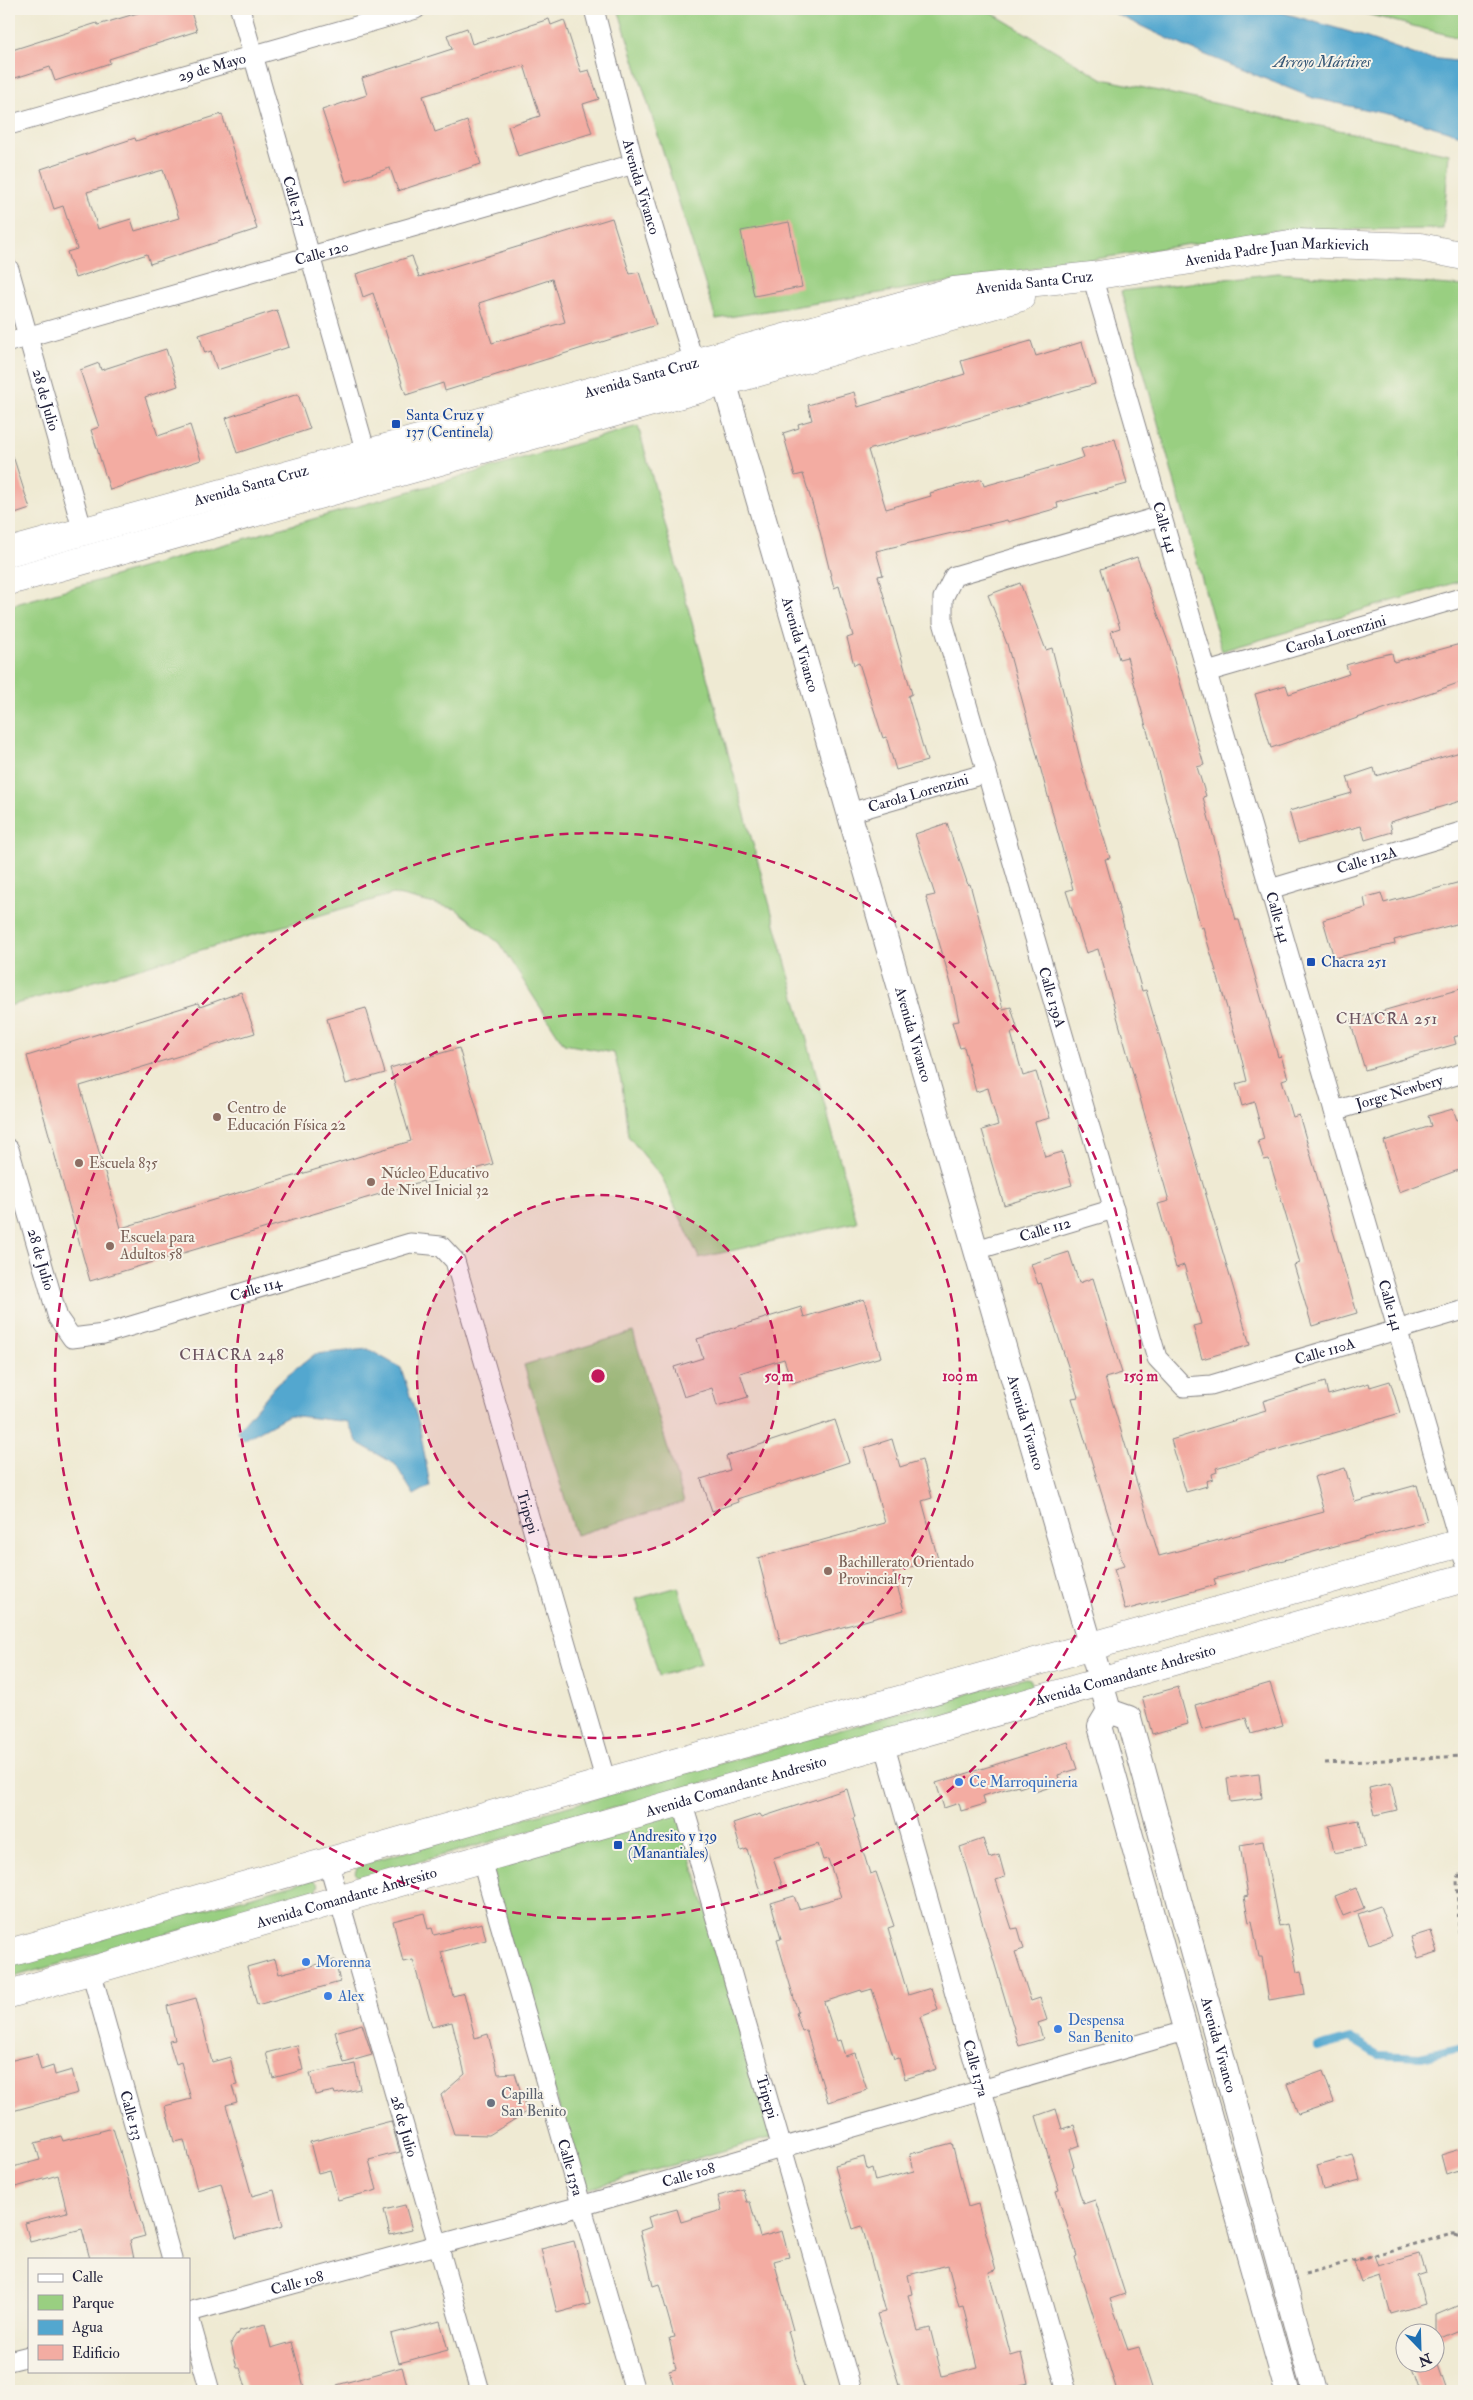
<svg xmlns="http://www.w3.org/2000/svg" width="1473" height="2400" font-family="'IM FELL Double Pica',serif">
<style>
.green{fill:#99cf81;stroke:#5e785e}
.water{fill:#53a7cf;stroke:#3a6485}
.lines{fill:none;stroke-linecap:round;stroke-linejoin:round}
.stream{stroke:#53a7cf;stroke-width:8}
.building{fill:#f3aca2;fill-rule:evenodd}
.minor-casing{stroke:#888687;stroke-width:21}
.tertiary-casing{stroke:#888687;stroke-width:26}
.secondary-casing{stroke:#888687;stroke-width:29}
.path{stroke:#888687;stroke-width:3;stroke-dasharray:4 4;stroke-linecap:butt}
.minor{stroke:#fff;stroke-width:19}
.tertiary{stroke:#fff;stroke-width:24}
.secondary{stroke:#fff;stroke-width:28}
.ring{fill:none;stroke:#c2185b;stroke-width:2.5;stroke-dasharray:9 6}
.transit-dot{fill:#1a4fb4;stroke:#f7f3e8;stroke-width:2}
.education-dot{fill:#8d6e63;stroke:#f7f3e8;stroke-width:2}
.shop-dot{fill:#3f7fe0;stroke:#f7f3e8;stroke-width:2}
.worship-dot{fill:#6b7280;stroke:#f7f3e8;stroke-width:2}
.labels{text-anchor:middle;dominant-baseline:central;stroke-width:4;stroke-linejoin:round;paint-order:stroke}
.street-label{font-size:15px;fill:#22223b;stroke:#f7f3e8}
.transit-label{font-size:15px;fill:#164399;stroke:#f7f3e8;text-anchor:start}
.education-label{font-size:15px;fill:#785e54;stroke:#f7f3e8;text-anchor:start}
.shop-label{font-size:15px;fill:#366cbe;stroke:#f7f3e8;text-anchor:start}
.worship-label{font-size:15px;fill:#5b616d;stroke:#f7f3e8;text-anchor:start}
.water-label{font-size:16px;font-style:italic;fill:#365776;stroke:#f7f3e8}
.neighbourhood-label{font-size:16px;letter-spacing:1px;fill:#6b525f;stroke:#f7f3e8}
.centre{fill:#c2185b;stroke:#f7f3e8;stroke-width:2.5}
.ring-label{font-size:15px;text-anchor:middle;font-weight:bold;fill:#c2185b;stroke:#f7f3e8;stroke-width:4;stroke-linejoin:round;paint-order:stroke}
</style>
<rect width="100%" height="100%" fill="#f7f3e8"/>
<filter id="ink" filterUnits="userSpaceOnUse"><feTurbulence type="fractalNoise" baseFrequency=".02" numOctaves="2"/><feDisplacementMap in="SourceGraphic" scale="10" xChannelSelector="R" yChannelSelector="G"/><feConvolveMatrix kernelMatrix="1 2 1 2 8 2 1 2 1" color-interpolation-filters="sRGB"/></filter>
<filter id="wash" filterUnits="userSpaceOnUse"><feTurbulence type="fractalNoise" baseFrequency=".0096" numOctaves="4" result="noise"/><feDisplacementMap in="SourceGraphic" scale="20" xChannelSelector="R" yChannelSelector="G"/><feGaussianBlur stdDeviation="1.12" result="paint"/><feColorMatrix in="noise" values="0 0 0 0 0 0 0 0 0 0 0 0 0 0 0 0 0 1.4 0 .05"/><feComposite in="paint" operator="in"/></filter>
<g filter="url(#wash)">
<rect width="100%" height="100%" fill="#efead3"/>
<path class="green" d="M618 9H985L1103 79 1449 154 1443 229 1279 230 716 319Z
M1347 9H1464V33L1460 38Z
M1278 273 1464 286V580L1222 651 1121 291Z
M638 426 857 1222 699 1258 661 1176 628 1136 622 1085 614 1053 564 1044 499 943 456 909 393 894 9 1006V606Z
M633 1332 684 1502 576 1535 524 1365Z
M678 1587 701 1663 659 1676 636 1599Z
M1026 1678 1030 1679 1034 1687 1028 1693 364 1877 360 1878 355 1873 358 1865Z
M678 1813 772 2137 584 2190 487 1867Z
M313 1879 319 1885 315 1893 9 1978V1964Z"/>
<path class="water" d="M1105 9H1270L1350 32 1422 57 1464 62V136L1405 118 1313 98 1186 47Z
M368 1349 401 1368 419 1424 430 1486 414 1495 395 1464 358 1443 348 1422 289 1415 243 1440 237 1431 277 1384 315 1354Z"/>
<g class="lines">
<path class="stream" d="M1318 2047 1350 2038 1378 2055 1420 2057 1464 2047"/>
</g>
<g id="blocks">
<path class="building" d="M151 9H190L197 31 109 59 110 63 55 81 50 67 9 80V51L97 23 98 25Z
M549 19 551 25 564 20 581 72 589 70 599 99 583 104 592 133 518 156 508 126 540 116 524 65 423 96 435 132 467 121 481 164 398 191 390 168 346 182 322 110 367 95 362 78 452 49 447 35 467 28 472 44Z
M222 114 257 229 150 264 147 254 75 278 67 252 77 249 63 206 54 209 41 169 135 138 136 141ZM163 170 179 218 135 231 131 219 98 229 87 192Z
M612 218 630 274 639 272 656 325 445 391 443 383 406 395 373 293 363 297 356 274 412 256 419 277ZM552 279 565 322 492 343 479 303Z
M789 222 802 287 754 296 741 231Z
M277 310 289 347 217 370 211 351 205 353 199 335Z
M1031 341 1036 356 1082 342 1095 384 868 450 886 509 931 496 930 493 960 485 982 479 984 486 1060 465 1084 457 1081 449 1115 439 1127 484 1057 503 1058 508 1008 522 1007 520 876 551 883 575 878 576 912 694 908 696 927 761 896 770 886 737 883 738 859 663 854 665 847 638 853 636 839 586 834 588 816 516 803 474 795 476 783 433 799 428 798 424 812 420 808 405 854 392 858 407 965 374 961 361Z
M166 349 178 386 145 397 158 436 190 425 201 460 110 490 91 430 99 427 80 370 99 363 101 370Z
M298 394 310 429 237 453 226 418Z
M13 456 30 509 9 516V457Z
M1137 557 1170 647 1204 765 1197 767 1206 796 1203 797 1236 920H1239L1278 1057 1281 1056 1288 1078 1282 1080 1293 1117 1299 1115 1357 1313 1312 1326 1294 1265 1300 1263 1269 1159 1264 1160 1258 1141 1264 1139 1254 1102 1242 1106 1236 1084 1247 1081 1240 1052 1203 927 1201 928 1127 657 1119 659 1111 631 1120 628 1101 569Z
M1020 583 1046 650 1052 648 1083 770 1110 858 1105 859 1142 991 1146 990 1250 1345 1202 1359 1193 1326 1201 1324 1184 1265 1176 1268 1158 1204 1169 1201 1098 949 1086 953 1066 891 1073 889 1007 644 988 595Z
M1464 643V681L1271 748 1255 694 1286 685 1289 694 1349 674 1346 665 1373 657 1392 653 1394 662Z
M1464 751V800L1390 822 1392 832 1365 840 1361 826 1298 843 1289 811 1352 793 1347 777 1374 768 1376 776Z
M947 823 968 885 970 884 1003 1009 1011 1007 1018 1031 1011 1033 1023 1076 1036 1072 1050 1118 1035 1122 1045 1157 1062 1152 1072 1185 1004 1205 982 1130 998 1125 988 1088 976 1092 964 1047 960 1048 952 1022 959 1021 952 987 926 897 935 895 915 834Z
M1464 881V922L1394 940 1395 944 1334 958 1323 920 1366 908 1364 898 1381 893 1384 903Z
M1464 988V1034L1454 1037 1456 1044 1365 1070 1350 1020Z
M241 992 255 1033 80 1086 121 1228 411 1141 390 1068 459 1048 493 1164 424 1184 423 1181 90 1281 27 1056 198 1003 200 1007Z
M366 1008 385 1073 346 1084 327 1019Z
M1453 1109 1457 1120 1464 1118V1168L1399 1192 1384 1141 1431 1126 1428 1116Z
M1069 1252 1079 1283 1093 1278 1122 1373 1105 1378 1159 1556 1324 1512 1314 1477 1345 1468 1355 1502 1417 1485 1427 1521 1214 1579 1216 1585 1125 1610 1114 1569 1124 1566 1072 1398 1078 1397 1041 1283 1038 1284 1031 1264Z
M864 1299 881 1357 792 1383 784 1359 740 1373 748 1397 717 1406 712 1388 684 1397 674 1367 703 1358 697 1339 801 1307 804 1317Z
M1390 1381 1400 1413 1216 1468 1217 1472 1212 1474 1213 1479 1206 1481 1207 1486 1186 1492 1171 1440 1266 1411 1263 1401 1325 1382 1328 1395 1369 1383 1370 1387Z
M835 1420 849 1462 737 1499 738 1502 712 1511 701 1479 730 1470 726 1456Z
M892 1439 900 1467 922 1460 932 1498 922 1501 938 1559 893 1572 904 1610 781 1644 758 1558 885 1523 864 1448Z
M1270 1683 1283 1725 1251 1734 1246 1718 1202 1730 1195 1705Z
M1178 1687 1188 1724 1152 1734 1142 1697Z
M1068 1742 1077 1769 1058 1775 1060 1784 1035 1792 1033 1783 1019 1788 1018 1785 983 1796 985 1804 961 1811 959 1803 944 1808 936 1783Z
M1259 1774 1262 1798 1230 1802 1227 1778Z
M1391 1783 1397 1810 1375 1815 1369 1788Z
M847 1789 855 1817 853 1818 870 1874 876 1872 894 1926 888 1928 908 1995 931 1988 938 2010 920 2017 936 2069 905 2079 899 2058 894 2059 872 1989 862 1992 861 1990 824 2002 837 2041 840 2040 845 2056 855 2053 867 2090 828 2102 806 2030 802 2031 796 2013 798 2012 777 1940 781 1939 771 1903 794 1896 799 1909 841 1897 828 1859 823 1860 818 1844 773 1858 783 1888 761 1895 747 1849 741 1851 733 1823 760 1814 762 1817Z
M1359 1820 1365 1847 1334 1853 1329 1826Z
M983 1839 989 1858 999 1855 1005 1877 996 1880 1012 1929 1018 1928 1024 1949 1015 1952 1031 2001 1040 1998 1047 2020 1038 2023 1043 2039 1019 2046 960 1847Z
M1263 1841 1279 1926 1287 1924 1297 1972 1301 1971 1305 1994 1269 2000 1262 1957H1259L1252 1921 1249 1922 1244 1897 1248 1896 1240 1845Z
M1356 1888 1364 1908 1343 1916 1335 1896Z
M1380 1906 1391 1936 1369 1944 1358 1914Z
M424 1913 428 1929 432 1928 434 1935 482 1923 486 1940 441 1952 453 1996 464 1993 475 2038 488 2034 498 2074 515 2073 527 2112 489 2135 454 2134 441 2095 465 2074 452 2022 432 2027 413 1960 403 1962 393 1921Z
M1431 1931 1438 1953 1418 1959 1411 1937Z
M275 1959 279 1974 335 1960 340 1982 257 2005 247 1967Z
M196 1998 212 2062 230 2057 237 2085 232 2086 237 2102 226 2105 252 2196 274 2190 283 2226 236 2238 221 2183 197 2190 184 2140 174 2142 165 2106 191 2099 181 2062 176 2064 169 2041 175 2040 167 2006Z
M362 2024 372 2055 344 2063 335 2032Z
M297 2045 303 2070 273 2078 266 2053Z
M37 2054 41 2070 53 2066 55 2075 72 2070 78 2093 9 2112V2061Z
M355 2064 360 2089 335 2094 334 2091 315 2095 310 2073Z
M1323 2071 1334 2102 1298 2114 1287 2084Z
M1056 2109 1062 2129 1074 2125 1080 2145 1069 2149 1074 2166 1072 2167 1083 2204 1095 2200 1125 2294 1110 2299 1128 2350 1139 2347 1153 2391H1117L1075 2257 1077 2256 1056 2191 1059 2190 1036 2116Z
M391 2121 400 2152 369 2160 377 2190 338 2200 330 2170 318 2173 310 2142Z
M113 2128 145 2236 130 2240 134 2259H90L82 2229 30 2242 25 2223 67 2212 58 2175 9 2189V2168L40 2160 35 2143 61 2136 63 2141Z
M952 2143 968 2207 978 2204 996 2270 989 2272 1011 2356 1021 2353 1028 2383 1020 2385 1022 2391H901L877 2314 885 2312 862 2226 853 2229 842 2193 835 2165 864 2157 867 2170 872 2168 875 2181 914 2171 910 2154ZM948 2265 959 2307 963 2306 978 2367 942 2376 930 2328 918 2331 908 2295 912 2294 908 2275Z
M1464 2148V2168L1446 2174 1441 2155Z
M1353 2155 1360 2180 1323 2190 1317 2165Z
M743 2189 747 2202H750L760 2237 782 2231 789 2257 774 2261 793 2330 788 2331 805 2391H675L669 2371 676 2369 669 2338 674 2337 659 2284 653 2286 640 2231 651 2227 648 2217 677 2209 681 2222 722 2210 718 2196Z
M405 2205 412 2230 390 2235 384 2210Z
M574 2241 590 2304 557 2313 541 2249Z
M1420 2254 1426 2273 1417 2276 1425 2304 1391 2314 1380 2276 1361 2282 1354 2262 1374 2255 1378 2266Z
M1464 2303V2328L1436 2340V2315Z
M440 2321 448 2350 399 2363 391 2334Z
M265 2324 271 2348 292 2342 305 2391H247L240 2368H237L231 2343 239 2331Z
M1410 2362H1437L1447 2391H1420Z
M402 2367 409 2391H338L337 2385Z"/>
</g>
</g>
<g filter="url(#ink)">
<use href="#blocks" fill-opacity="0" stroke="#888687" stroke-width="1"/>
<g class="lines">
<defs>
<g id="minor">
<path id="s1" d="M240 9 366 453"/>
<path id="s2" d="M594 9 634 164 694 363"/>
<path id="s3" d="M9 125 416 9"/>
<path id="s4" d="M9 269 83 532"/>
<path id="s5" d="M1092 276 1464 1559"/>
<path id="s6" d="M9 342 634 164"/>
<path id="s7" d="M1161 516 954 576 943 598V622L1157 1358 1184 1387 1211 1385 1464 1310"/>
<path id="s8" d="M1207 672 1464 597"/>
<path id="s9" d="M849 813 987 773"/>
<path id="s10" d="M1270 889 1464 831"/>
<path id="s11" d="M1334 1111 1464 1073"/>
<path id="s12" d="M9 1149 58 1318 72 1338 104 1334 410 1243 441 1246 455 1261 606 1782"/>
<path id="s13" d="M976 1250 1114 1209"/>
<path id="s14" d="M884 1743 1067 2391"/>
<path id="s15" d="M682 1801 852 2391"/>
<path id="s16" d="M481 1858 635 2391"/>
<path id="s17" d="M328 1861 480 2391"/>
<path id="s18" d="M91 1971 172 2259"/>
<path id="s19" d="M189 2312 581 2206 1185 2031"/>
<path d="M189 2317 210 2391"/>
<path d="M9 2361 29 2356"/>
</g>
<g id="tertiary">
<path id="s20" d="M719 364 1091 1647 1109 1711 1100 1726 1287 2391"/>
<path id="s21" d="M1109 1711 1129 1718 1314 2391"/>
</g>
<g id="secondary">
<path id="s22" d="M9 552 954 291 1092 276 1296 243 1420 247 1464 256"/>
<path d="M9 581 724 382 1021 297"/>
<path d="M9 1953 606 1782 1464 1542"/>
<path id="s23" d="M9 1994 1464 1578"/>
</g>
</defs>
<use href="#minor" class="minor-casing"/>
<use href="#tertiary" class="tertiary-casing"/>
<use href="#secondary" class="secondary-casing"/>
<path class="path" d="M1325 1763 1464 1756
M1464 1867 1457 1880 1459 1932 1464 1936
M1455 2235 1464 2238
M1305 2274 1452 2234 1464 2233"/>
<use href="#minor" class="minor"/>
<use href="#tertiary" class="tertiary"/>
<use href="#secondary" class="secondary"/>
</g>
</g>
<circle cx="598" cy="1376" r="181" fill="#c2185b" fill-opacity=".12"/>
<g class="ring">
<circle cx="598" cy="1376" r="181"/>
<circle cx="598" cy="1376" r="362"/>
<circle cx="598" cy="1376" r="543"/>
</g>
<g class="transit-dot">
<rect x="391" y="419" width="10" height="10" rx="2.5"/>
<rect x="1306" y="957" width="10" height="10" rx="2.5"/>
<rect x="613" y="1840" width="10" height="10" rx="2.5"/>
</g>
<g class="education-dot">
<circle cx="217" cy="1117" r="5"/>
<circle cx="79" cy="1163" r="5"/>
<circle cx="371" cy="1182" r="5"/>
<circle cx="110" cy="1246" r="5"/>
<circle cx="828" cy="1571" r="5"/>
</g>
<g class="shop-dot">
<circle cx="959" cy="1782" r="5"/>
<circle cx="306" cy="1962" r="5"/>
<circle cx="328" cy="1996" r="5"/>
<circle cx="1058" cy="2029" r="5"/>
</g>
<circle class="worship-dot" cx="491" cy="2103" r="5"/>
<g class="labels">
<g class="street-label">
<text stroke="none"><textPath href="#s3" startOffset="211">29 de Mayo</textPath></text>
<text stroke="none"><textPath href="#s2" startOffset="184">Avenida Vivanco</textPath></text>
<text stroke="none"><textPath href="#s1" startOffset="200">Calle 137</textPath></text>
<text stroke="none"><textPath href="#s6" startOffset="325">Calle 120</textPath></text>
<text stroke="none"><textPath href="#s22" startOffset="1306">Avenida Padre Juan Markievich</textPath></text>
<text stroke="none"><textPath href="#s22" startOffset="1061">Avenida Santa Cruz</textPath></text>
<text stroke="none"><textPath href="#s22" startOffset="656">Avenida Santa Cruz</textPath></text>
<text stroke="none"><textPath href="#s4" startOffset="136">28 de Julio</textPath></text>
<text stroke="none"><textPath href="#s22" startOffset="251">Avenida Santa Cruz</textPath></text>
<text stroke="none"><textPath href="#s5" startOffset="262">Calle 141</textPath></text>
<text stroke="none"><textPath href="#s8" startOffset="134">Carola Lorenzini</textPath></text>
<text stroke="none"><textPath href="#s20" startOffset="292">Avenida Vivanco</textPath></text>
<text stroke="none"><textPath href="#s9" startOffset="72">Carola Lorenzini</textPath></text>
<text stroke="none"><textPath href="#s10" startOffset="101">Calle 112A</textPath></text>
<text stroke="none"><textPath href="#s5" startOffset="668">Calle 141</textPath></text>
<text stroke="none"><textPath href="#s7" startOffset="655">Calle 139A</textPath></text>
<text stroke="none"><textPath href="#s20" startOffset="698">Avenida Vivanco</textPath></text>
<text stroke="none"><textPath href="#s11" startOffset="68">Jorge Newbery</textPath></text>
<text stroke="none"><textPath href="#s13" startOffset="72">Calle 112</textPath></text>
<text stroke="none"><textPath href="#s12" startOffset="115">28 de Julio</textPath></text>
<text stroke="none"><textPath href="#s12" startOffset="391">Calle 114</textPath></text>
<text stroke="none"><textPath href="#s5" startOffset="1072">Calle 141</textPath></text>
<text stroke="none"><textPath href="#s7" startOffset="1216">Calle 110A</textPath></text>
<text stroke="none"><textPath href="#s20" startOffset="1102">Avenida Vivanco</textPath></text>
<text stroke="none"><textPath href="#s12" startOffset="865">Tripepi</textPath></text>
<text stroke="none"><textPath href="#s23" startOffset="1161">Avenida Comandante Andresito</textPath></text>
<text stroke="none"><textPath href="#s23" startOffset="756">Avenida Comandante Andresito</textPath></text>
<text stroke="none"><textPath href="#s23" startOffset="351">Avenida Comandante Andresito</textPath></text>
<text stroke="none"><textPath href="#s21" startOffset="360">Avenida Vivanco</textPath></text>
<text stroke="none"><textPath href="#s14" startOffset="338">Calle 137a</textPath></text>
<text stroke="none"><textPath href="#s15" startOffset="308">Tripepi</textPath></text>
<text stroke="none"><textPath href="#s18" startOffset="150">Calle 133</textPath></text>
<text stroke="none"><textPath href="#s17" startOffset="276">28 de Julio</textPath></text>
<text stroke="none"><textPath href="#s16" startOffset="322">Calle 135a</textPath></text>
<text stroke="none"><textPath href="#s19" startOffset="518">Calle 108</textPath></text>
<text stroke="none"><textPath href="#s19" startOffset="112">Calle 108</textPath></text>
</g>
<g class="transit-label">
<text x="406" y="415">Santa Cruz y<tspan x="406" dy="17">137 (Centinela)</tspan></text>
<text x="1321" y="962">Chacra 251</text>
<text x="628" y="1836">Andresito y 139<tspan x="628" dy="17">(Manantiales)</tspan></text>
</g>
<g class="education-label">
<text x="227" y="1108">Centro de<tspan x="227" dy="17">Educación Física 22</tspan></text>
<text x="89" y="1163">Escuela 835</text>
<text x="381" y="1173">Núcleo Educativo<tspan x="381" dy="17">de Nivel Inicial 32</tspan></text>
<text x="120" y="1237">Escuela para<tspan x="120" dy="17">Adultos 58</tspan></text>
<text x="838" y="1562">Bachillerato Orientado<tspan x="838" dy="17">Provincial 17</tspan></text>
</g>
<g class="shop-label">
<text x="969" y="1782">Ce Marroquineria</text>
<text x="316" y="1962">Morenna</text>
<text x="338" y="1996">Alex</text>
<text x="1068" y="2020">Despensa<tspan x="1068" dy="17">San Benito</tspan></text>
</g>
<g class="worship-label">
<text x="501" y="2094">Capilla<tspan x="501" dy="17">San Benito</tspan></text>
</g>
<g class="water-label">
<text x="1322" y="62">Arroyo Mártires</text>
</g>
<g class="neighbourhood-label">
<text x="1387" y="1019">CHACRA 251</text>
<text x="232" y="1355">CHACRA 248</text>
</g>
</g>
<circle cx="598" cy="1376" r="8" class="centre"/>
<g class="ring-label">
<text x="779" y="1381">50 m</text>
<text x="960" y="1381">100 m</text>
<text x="1141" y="1381">150 m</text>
</g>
<rect width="1473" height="2400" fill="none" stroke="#f7f3e8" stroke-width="30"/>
<rect x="28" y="2258" width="162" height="115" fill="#f7f3e8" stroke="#a29fa3"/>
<rect x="38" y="2274" width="25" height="8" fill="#ffffff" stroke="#a29fa3"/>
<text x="72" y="2282" font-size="15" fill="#22223b">Calle</text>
<rect x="38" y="2295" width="25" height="15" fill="#99cf81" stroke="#a29fa3"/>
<text x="72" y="2308" font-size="15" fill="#22223b">Parque</text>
<rect x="38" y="2320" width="25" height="15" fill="#53a7cf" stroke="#a29fa3"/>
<text x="72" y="2332" font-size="15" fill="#22223b">Agua</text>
<rect x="38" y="2345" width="25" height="15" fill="#f3aca2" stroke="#a29fa3"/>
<text x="72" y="2358" font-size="15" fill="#22223b">Edificio</text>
<g transform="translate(1420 2348) rotate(157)"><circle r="24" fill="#f7f3e8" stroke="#a29fa3"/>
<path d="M0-4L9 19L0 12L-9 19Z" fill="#1f6fb2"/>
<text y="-8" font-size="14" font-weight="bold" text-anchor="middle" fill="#22223b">N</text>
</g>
</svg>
